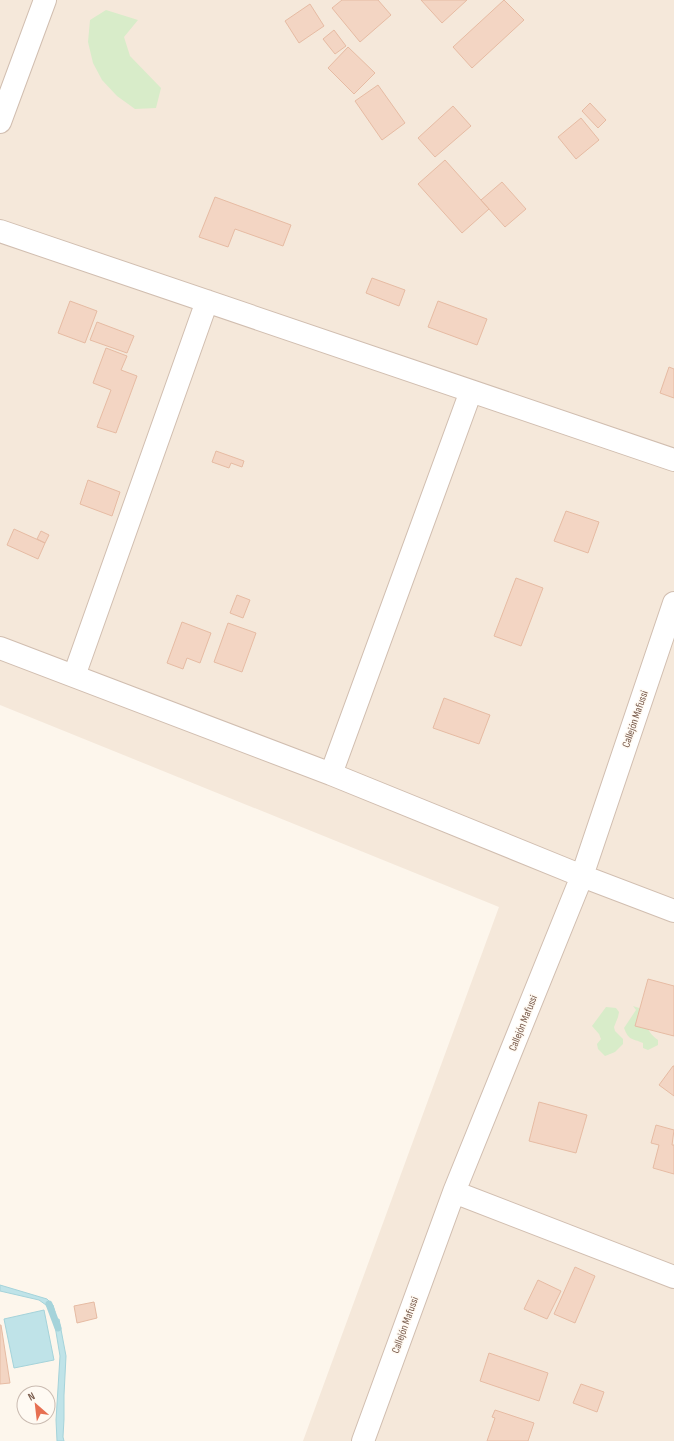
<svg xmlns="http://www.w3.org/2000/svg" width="674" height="1441" font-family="'Sofia Sans Condensed',sans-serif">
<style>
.residential{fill:#f5e8da}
.green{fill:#d8ecc9}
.water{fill:#bfe3e8;stroke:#a5d3da}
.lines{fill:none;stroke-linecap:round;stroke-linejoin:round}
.stream{stroke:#a5d3da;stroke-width:7}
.building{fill:#f3d5c3;stroke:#e6bba3}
.minor-casing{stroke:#d1beb0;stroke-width:24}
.minor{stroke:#fff;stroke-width:22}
.labels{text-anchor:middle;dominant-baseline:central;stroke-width:3;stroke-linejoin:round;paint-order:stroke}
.street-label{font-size:11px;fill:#7a5c4d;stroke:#fffaf3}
</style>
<rect width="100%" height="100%" fill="#fdf6ec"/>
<path class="residential" d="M0 0H674V1441H303L499 907 0 705Z"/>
<path class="green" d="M106 10 138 20 124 37 130 56 161 88 156 108 135 109 117 96 102 80 93 63 88 42 90 20Z
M633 1006 645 1010C647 1025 645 1030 658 1040V1045L648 1050 643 1048V1043C632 1038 629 1041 624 1028L636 1010Z
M606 1007 616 1008 619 1012 618 1017 614 1027 615 1031 623 1039V1044L615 1052 605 1056 598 1049 597 1044 601 1039 599 1034 592 1026Z"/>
<path class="water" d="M0 1285 47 1299 53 1305 55 1312H51L46 1305 39 1300 0 1291Z
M44 1310 54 1360 14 1368 4 1319Z
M59 1319 66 1356 64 1395V1419L63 1437 64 1441H57L56 1420 60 1356 54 1320Z"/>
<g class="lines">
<path class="stream" d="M49 1304 58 1328"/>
</g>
<path class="building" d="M342 0H378L391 15 360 42 332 8Z
M421 0H467L442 23Z
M504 0 524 20 472 68 453 47Z
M310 4 324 26 299 43 285 21Z
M334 30 346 46 335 54 323 39Z
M348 47 375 73 354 94 328 68Z
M378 85 405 123 382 140 355 101Z
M590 103 606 120 598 128 582 111Z
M453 106 471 126 435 157 418 138Z
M581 118 599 140 576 159 558 137Z
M445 160 489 209 462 233 418 184Z
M502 182 526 209 505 227 481 200Z
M215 197 291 225 283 246 235 229 228 247 199 237Z
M372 278 405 290 399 306 366 293Z
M70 301 97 311 85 343 58 333Z
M438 301 487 319 477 345 428 327Z
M97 322 134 336 127 353 90 340Z
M106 348 127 356 121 370 137 376 116 433 97 427 111 390 93 383Z
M669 367 674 369V398L660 393Z
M216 451 244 461 242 467 231 463 229 468 212 462Z
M88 480 120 492 112 516 80 504Z
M566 511 599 522 588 553 554 541Z
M14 529 45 543 38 559 7 545Z
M41 531 49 535 45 543 37 539Z
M516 578 543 588 521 646 494 636Z
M237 595 250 600 243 618 230 613Z
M182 622 211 633 200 663 187 658 183 669 167 663Z
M228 623 256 633 242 672 214 662Z
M444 698 490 715 479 744 433 728Z
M648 979 674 986V1036L635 1026Z
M673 1066H674V1096L659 1085Z
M539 1102 587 1115 576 1153 529 1141Z
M656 1125 674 1130 672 1145H674V1174L653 1168 659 1145 651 1143Z
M575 1267 595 1276 575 1323 554 1314Z
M538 1280 561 1291 547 1319 524 1309Z
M94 1302 97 1318 77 1323 74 1306Z
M0 1325H1L10 1383 0 1384Z
M489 1353 548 1373 539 1401 480 1381Z
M581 1384 604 1392 597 1412 573 1403Z
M495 1410 534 1423 528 1441H487L495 1418 492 1417Z"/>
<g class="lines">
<defs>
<path id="minor" d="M0 122 45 0
M0 231 674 460
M0 648 331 774 582 876 674 911
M74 676 207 301
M331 774 471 391
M454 1192 674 1277
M363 1441 454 1192 582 876 674 603"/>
</defs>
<use href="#minor" class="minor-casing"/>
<use href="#minor" class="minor"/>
</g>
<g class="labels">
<g class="street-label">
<text transform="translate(635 719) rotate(-71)">Callejón Mafussi</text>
<text transform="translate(523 1023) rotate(-68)">Callejón Mafussi</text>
<text transform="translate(405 1325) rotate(-70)">Callejón Mafussi</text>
</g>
</g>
<g transform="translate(36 1405) rotate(332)"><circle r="19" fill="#fffaf3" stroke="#cabbb1"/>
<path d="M0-3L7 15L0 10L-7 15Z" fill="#e76f51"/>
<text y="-6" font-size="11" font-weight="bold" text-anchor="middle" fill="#7a5c4d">N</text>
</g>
</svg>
